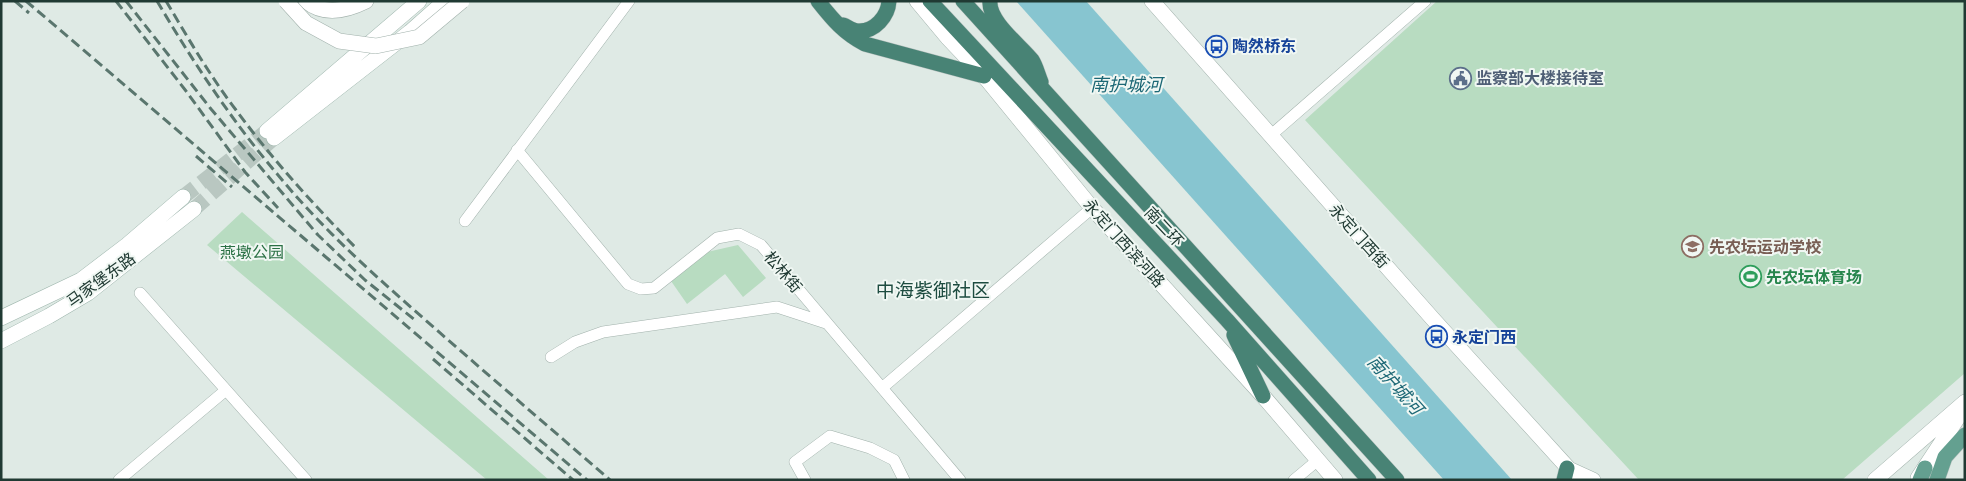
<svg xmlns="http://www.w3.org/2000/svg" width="1966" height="481" font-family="'Fira Sans Condensed','Noto Sans SC',sans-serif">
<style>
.green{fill:#b8dcc1}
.water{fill:#87c5d0}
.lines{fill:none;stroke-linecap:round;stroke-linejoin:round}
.secondary-tunnel{stroke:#b9c7c1;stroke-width:15;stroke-dasharray:15 8;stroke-linecap:butt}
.minor-casing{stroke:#a2b2ac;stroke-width:12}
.tertiary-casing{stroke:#a2b2ac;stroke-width:16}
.secondary-casing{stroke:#9eb6ad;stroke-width:16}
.primary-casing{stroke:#bcc4c2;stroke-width:16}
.trunk-casing{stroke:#bcc4c2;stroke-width:16}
.minor{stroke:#fff;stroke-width:11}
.tertiary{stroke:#fff;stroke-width:15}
.secondary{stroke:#fff;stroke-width:15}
.primary{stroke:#64a090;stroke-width:15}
.trunk{stroke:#488375;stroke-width:15}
.rail{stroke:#5a766e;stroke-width:3;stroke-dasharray:10 5;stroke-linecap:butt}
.tertiary-bridge-casing{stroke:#a2b2ac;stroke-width:16;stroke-linecap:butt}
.tertiary-bridge{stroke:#fff;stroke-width:15}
.labels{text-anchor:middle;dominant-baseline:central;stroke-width:4;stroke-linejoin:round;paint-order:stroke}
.transit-label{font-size:16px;font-weight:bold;fill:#164399;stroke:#f0f7f3;text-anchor:start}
.service-label{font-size:16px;font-weight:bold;fill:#4e5e75;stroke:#f0f7f3;text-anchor:start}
.street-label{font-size:16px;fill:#203a33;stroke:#f0f7f3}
.education-label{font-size:16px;font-weight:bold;fill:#785e54;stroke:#f0f7f3;text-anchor:start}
.park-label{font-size:16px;fill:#2b7145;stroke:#f0f7f3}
.leisure-label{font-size:16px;font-weight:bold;fill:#27864d;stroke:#f0f7f3;text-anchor:start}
.water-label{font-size:18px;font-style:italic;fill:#1b6775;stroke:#f0f7f3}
.quarter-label{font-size:19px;fill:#1d4c40;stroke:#f0f7f3}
</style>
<rect width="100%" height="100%" fill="#dfeae5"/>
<path class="green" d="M1437 1H1965V373L1842 480H1639L1305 120Z
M242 212 510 446 549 480H487L207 245Z
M738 245 766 278 743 297 725 274 687 304 671 281 707 252Z"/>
<path class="water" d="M1016 1H1086L1512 480H1444Z"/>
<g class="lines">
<path class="secondary-tunnel" d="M183 197 267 131
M194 209 274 138"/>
<defs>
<path id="minor" d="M1270 136 1425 1
M517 150 628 284 641 289 654 288 717 238 739 234 761 245 960 480
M465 221 629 1
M140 293 306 480
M551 357 575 342 603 332 777 307 826 323
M882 388 1092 208
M119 480 226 390
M805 480 795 462 830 436 870 448 894 460 904 480
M1294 480 1318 460"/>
<path id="tertiary" d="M306 1C324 16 346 11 366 1
M917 1 947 37 984 76 1092 208 1263 396 1335 480
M1152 1 1432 318 1579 480
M1571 470 1593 480
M1918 478 1963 410
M1875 480 1965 402"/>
<path id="secondary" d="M267 131 419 1
M274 138 410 32 445 1
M1 318 81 280 127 245 183 197
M1 341 49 316 88 293 194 209"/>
<path id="primary" d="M1920 480 1925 468
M1937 480 1945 457 1965 435"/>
<path id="trunk" d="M818 1C833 20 844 33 865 44L984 76
M930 1 1227 320 1369 480
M963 1 1397 480
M990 1C988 21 1020 45 1032 60 1036 66 1038 75 1041 82
M843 25C848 27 853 31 858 31 875 32 888 16 889 1
M1234 335 1263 396
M1564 480 1567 468"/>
</defs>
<use href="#minor" class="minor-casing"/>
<use href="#tertiary" class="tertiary-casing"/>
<use href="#secondary" class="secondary-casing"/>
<use href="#primary" class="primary-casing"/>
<use href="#trunk" class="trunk-casing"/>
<use href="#minor" class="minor"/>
<use href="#tertiary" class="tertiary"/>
<use href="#secondary" class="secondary"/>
<use href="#primary" class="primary"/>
<use href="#trunk" class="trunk"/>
<path class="rail" d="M15 1 29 13
M26 1 587 480
M116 1 186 91 245 172 278 208
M126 1 211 109 318 235 365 280 415 320
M157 1C193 62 232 121 278 175 328 236 388 287 447 339 501 386 556 433 610 480
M166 1C188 38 210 76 236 110 272 159 313 204 356 248
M196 156 232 187
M433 359 573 480"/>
<defs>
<path id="tertiary-bridge" d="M286 1 306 23 339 41 376 46 419 37 462 1"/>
</defs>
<use href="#tertiary-bridge" class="tertiary-bridge-casing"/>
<use href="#tertiary-bridge" class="tertiary-bridge"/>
</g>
<defs>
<symbol id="bus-ring" viewBox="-11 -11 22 22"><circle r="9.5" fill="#f0f7f3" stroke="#1a4fb4" stroke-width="1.5"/><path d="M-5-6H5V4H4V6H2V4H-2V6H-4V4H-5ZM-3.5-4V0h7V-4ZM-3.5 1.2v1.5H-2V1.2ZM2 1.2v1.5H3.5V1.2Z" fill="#1a4fb4"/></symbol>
<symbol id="civic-ring" viewBox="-11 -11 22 22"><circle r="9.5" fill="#f0f7f3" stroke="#5c6f8a" stroke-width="1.5"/><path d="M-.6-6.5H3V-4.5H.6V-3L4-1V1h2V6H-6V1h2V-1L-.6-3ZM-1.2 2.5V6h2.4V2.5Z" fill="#5c6f8a"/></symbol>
<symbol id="university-ring" viewBox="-11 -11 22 22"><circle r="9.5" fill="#f0f7f3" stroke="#8d6e63" stroke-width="1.5"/><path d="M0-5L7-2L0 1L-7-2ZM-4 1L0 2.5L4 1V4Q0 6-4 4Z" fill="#8d6e63"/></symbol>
<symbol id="stadium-ring" viewBox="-11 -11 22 22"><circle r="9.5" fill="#f0f7f3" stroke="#2e9e5b" stroke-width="1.5"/><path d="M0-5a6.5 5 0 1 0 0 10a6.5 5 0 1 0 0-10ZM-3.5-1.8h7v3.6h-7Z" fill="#2e9e5b"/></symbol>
</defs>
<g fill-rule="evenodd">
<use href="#bus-ring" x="1204" y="34" width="25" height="25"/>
<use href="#civic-ring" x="1448" y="66" width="25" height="25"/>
<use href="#university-ring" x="1680" y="234" width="25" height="25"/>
<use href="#stadium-ring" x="1738" y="264" width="25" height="25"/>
<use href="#bus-ring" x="1424" y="324" width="25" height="25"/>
</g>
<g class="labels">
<g class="transit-label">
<text x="1232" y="46">陶然桥东</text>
<text x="1452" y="337">永定门西</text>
</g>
<g class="service-label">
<text x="1476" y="78">监察部大楼接待室</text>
</g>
<g class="street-label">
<text transform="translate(1164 227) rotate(47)">南二环</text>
<text transform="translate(1359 236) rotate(48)">永定门西街</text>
<text transform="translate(1124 243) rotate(48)">永定门西滨河路</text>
<text transform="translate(783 272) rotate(50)">松林街</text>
<text transform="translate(101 280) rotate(-36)">马家堡东路</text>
</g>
<g class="education-label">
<text x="1709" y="247">先农坛运动学校</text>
</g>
<g class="park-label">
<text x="252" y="252">燕墩公园</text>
</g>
<g class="leisure-label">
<text x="1766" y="277">先农坛体育场</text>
</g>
<g class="water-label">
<text x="1126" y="85">南护城河</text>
<text transform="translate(1395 385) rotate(48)">南护城河</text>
</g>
<g class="quarter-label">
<text x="933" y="290">中海紫御社区</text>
</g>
</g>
<rect width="1966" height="481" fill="none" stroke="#203a33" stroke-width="5"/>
</svg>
